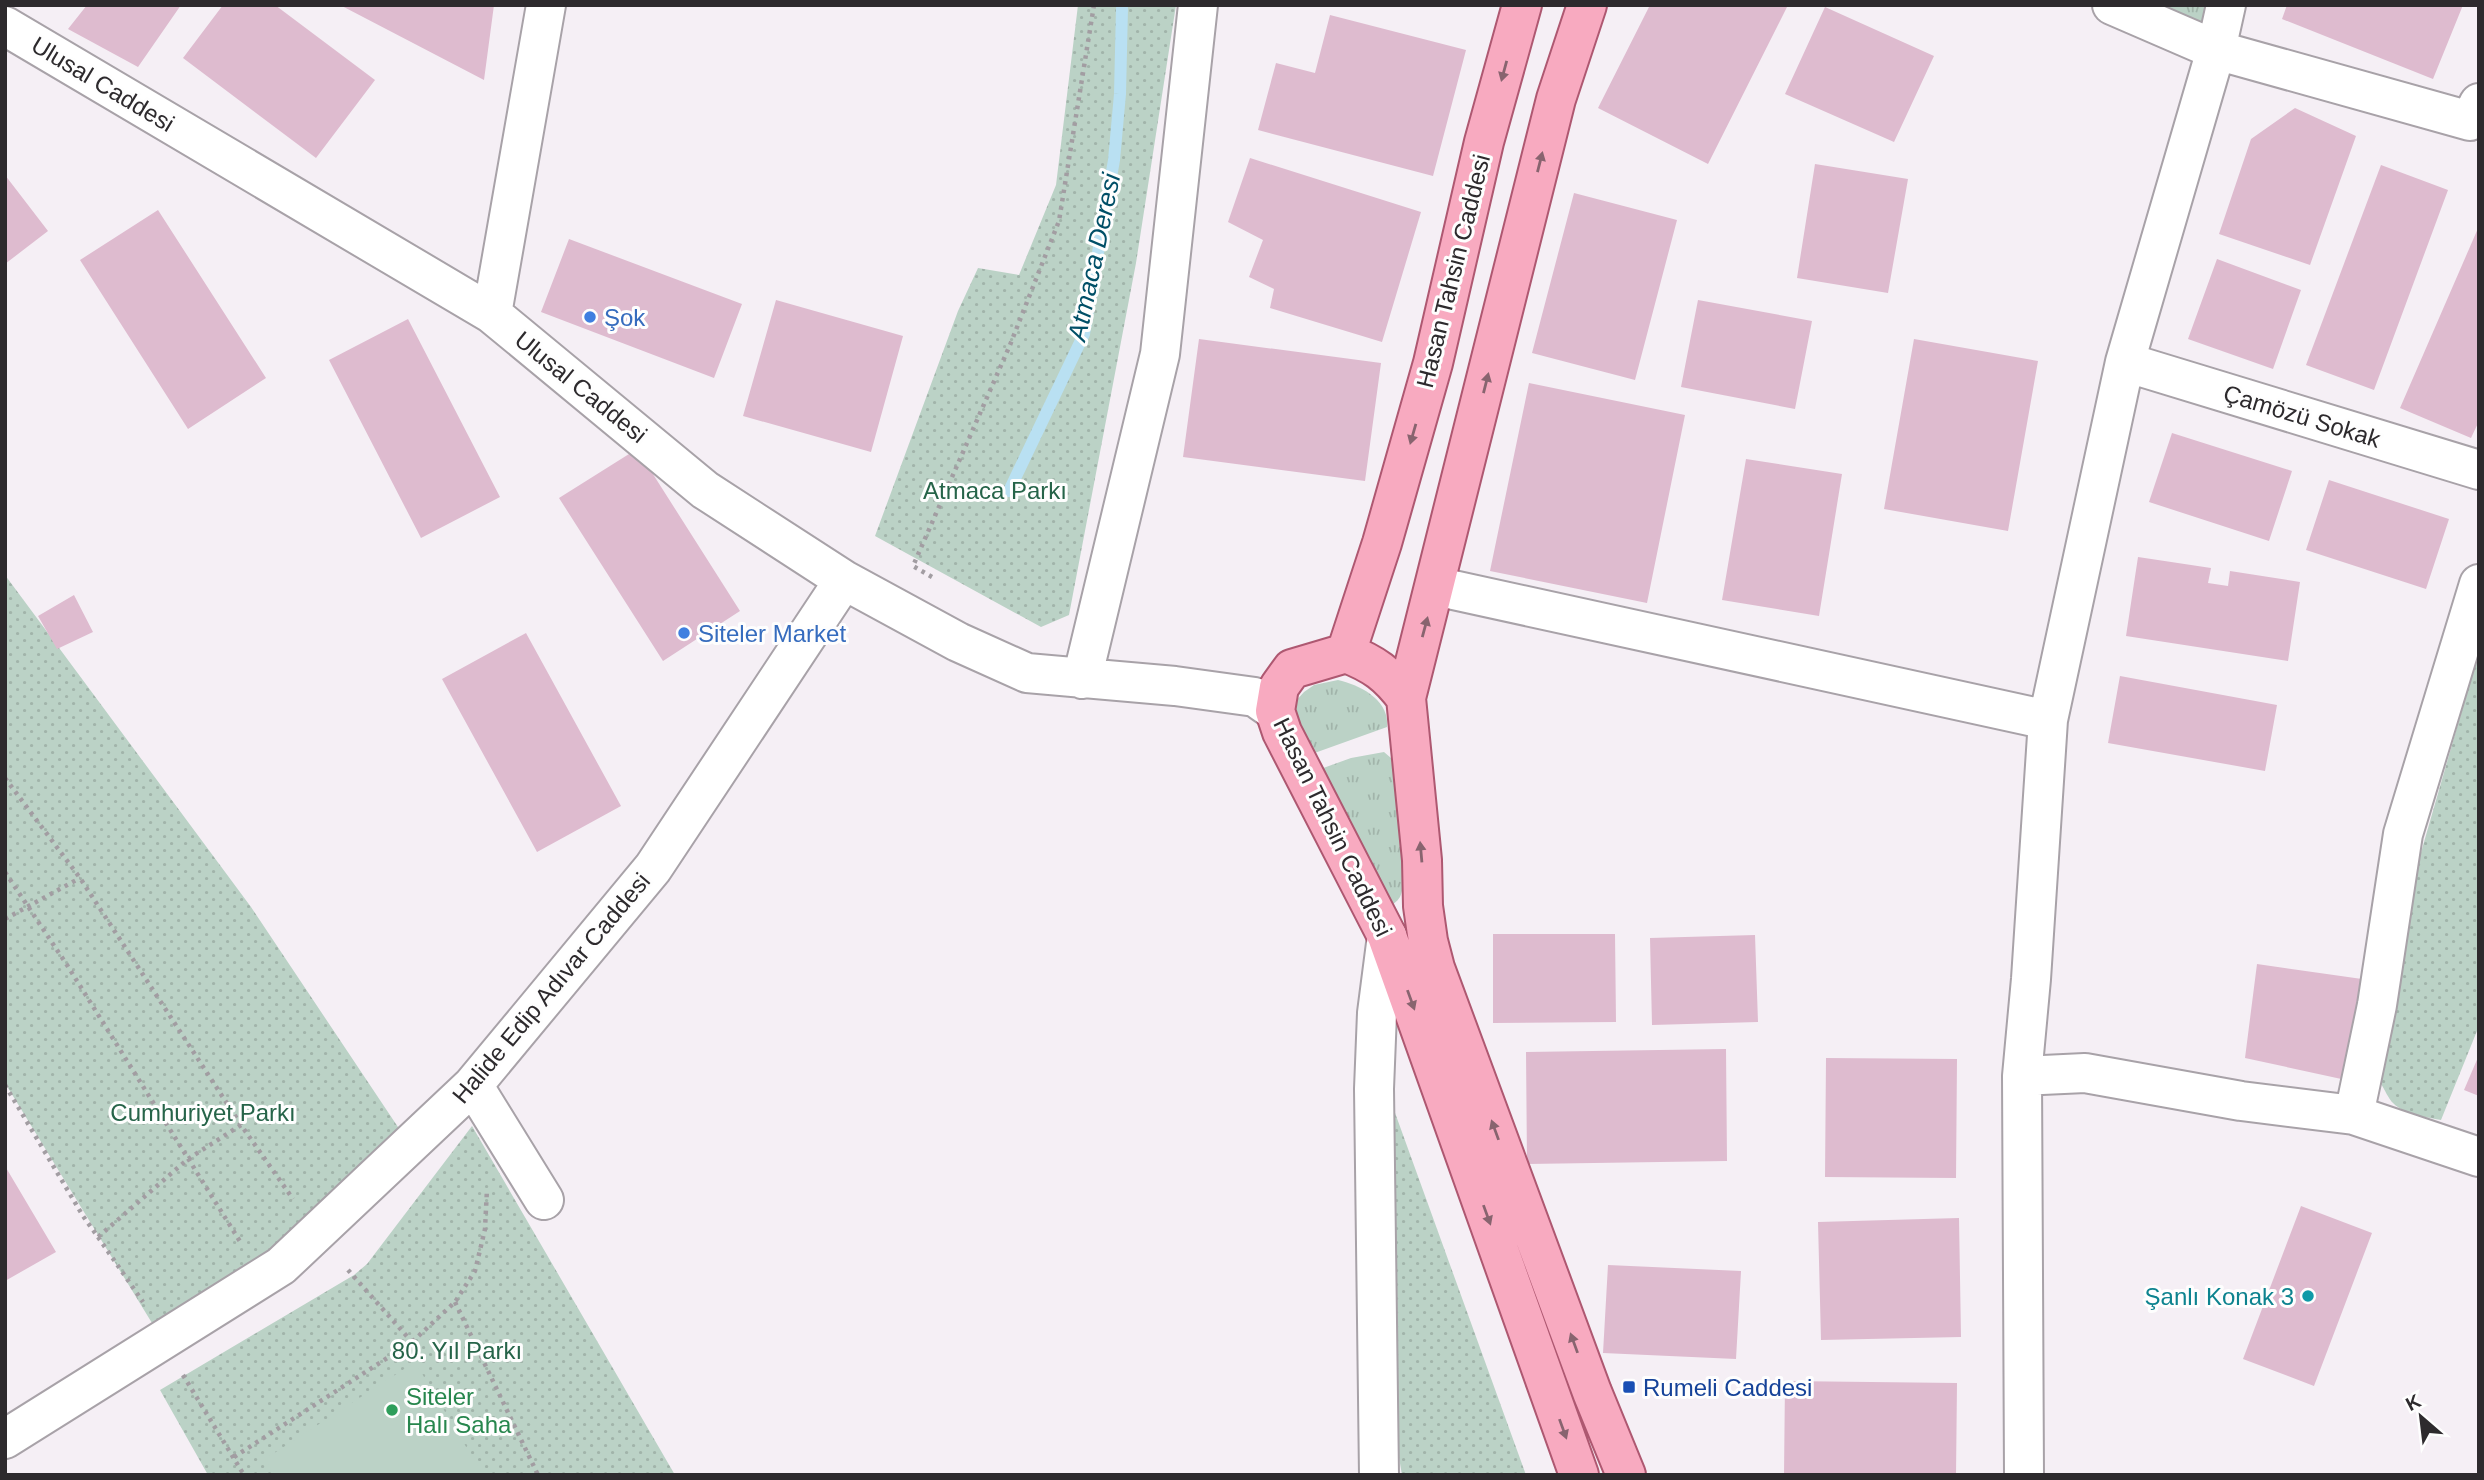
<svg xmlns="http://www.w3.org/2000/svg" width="2484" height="1480" font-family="Helvetica,sans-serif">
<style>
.grass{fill:url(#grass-tufts)}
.park{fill:url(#park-dots)}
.pitch{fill:#bbd2c6}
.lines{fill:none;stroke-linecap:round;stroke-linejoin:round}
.stream{stroke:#b9e0f2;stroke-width:12}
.building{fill:#debbcf}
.minor-casing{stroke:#a8a2a8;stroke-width:42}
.major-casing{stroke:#ae5871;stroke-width:42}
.path{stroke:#a29da2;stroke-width:4.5;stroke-dasharray:3.5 5;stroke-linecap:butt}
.minor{stroke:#fff;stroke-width:38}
.major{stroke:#f8aac0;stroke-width:38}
.oneway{fill:#88646f}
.shop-dot{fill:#3f7fe0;stroke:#fefefe;stroke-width:2.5}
.culture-dot{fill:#0f9aa8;stroke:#fefefe;stroke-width:2.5}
.transit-dot{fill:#1a4fb4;stroke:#fefefe;stroke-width:2.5}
.leisure-dot{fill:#2e9e5b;stroke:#fefefe;stroke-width:2.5}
.labels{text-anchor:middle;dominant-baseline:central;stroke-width:6;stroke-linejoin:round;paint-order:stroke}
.street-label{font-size:24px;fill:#2d2a2d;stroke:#fefefe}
.shop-label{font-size:24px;fill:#366cbe;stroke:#fefefe;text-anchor:start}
.park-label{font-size:24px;fill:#266449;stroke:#fefefe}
.culture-label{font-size:24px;fill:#0d838f;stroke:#fefefe;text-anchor:end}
.transit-label{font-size:24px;fill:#164399;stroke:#fefefe;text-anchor:start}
.leisure-label{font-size:24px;fill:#27864d;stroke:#fefefe;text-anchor:start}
.water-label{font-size:26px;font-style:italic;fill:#004f67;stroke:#fefefe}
</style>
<defs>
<pattern id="grass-tufts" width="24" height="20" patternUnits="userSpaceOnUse" patternTransform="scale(1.75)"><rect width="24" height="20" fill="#bbd2c6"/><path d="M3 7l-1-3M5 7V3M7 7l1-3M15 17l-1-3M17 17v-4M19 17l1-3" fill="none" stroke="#a1b4aa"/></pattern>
<pattern id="park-dots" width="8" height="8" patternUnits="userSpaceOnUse" patternTransform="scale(1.75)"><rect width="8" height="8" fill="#bbd2c6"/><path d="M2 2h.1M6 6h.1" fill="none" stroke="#a1b4aa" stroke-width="1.8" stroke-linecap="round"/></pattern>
</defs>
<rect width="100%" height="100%" fill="#f5eff5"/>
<path class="grass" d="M2112 5H2226L2216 50Z
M1338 680C1360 685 1390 700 1387 727L1309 755 1294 729V703L1304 692 1314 685Z
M1384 752 1391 758C1395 785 1411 875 1400 897 1397 902 1392 905 1387 907L1315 771 1351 758Z"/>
<path class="park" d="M1078 5H1176L1136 263 1069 615 1041 627 875 536 958 311 978 268 1019 275 1056 185Z
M5 575 251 907 410 1145 163 1341 5 1083Z
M2479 651V1026L2441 1120C2426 1117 2405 1115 2393 1103 2388 1098 2385 1090 2381 1084L2420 856Z
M1394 1110 1526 1475H1402L1397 1446 1394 1284Z
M472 1126 675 1475H208L160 1390 354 1275 367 1264Z"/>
<path class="pitch" d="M415 1362 483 1475H275L265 1459Z"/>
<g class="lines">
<path class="stream" d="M1009 491 1084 334 1114 160 1120 94 1122 8"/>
</g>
<path class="building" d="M87 5H181L138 67 68 29Z
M223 5H275L375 80 316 158 183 58Z
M340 5H494L484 80Z
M1650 5H1788L1708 164 1598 108Z
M2287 5H2463L2433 79 2282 19Z
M1825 7 1934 56 1894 142 1785 94Z
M1330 15 1466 50 1433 176 1258 130 1276 63 1315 73Z
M2295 108 2356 136 2310 265 2219 234 2251 139Z
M1250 158 1421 212 1382 342 1270 308 1274 289 1249 277 1263 240 1228 222Z
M1815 164 1908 179 1888 293 1797 278Z
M2381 165 2448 190 2374 390 2306 365Z
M5 175 48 231 5 264Z
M1574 193 1677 220 1635 380 1532 353Z
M158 210 266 378 188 429 80 260Z
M2479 226V421L2471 438 2400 408Z
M569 239 742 304 714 378 541 312Z
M2217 259 2301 290 2273 369 2188 339Z
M776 300 903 336 871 452 743 416Z
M1698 300 1812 321 1795 409 1681 387Z
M408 319 500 497 421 538 329 360Z
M1199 339 1381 363 1365 481 1183 457Z
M1914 339 2038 361 2008 531 1884 509Z
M1529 383 1685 415 1647 603 1490 571Z
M2172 433 2292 471 2269 541 2149 502Z
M637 449 740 611 663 661 559 498Z
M1746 459 1842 474 1819 616 1722 600Z
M2329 480 2449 519 2426 589 2306 550Z
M2138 557 2211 568 2208 583 2228 586 2230 571 2300 582 2288 661 2126 636Z
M74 595 93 632 57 649 38 616Z
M526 633 621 806 537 852 442 679Z
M2120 676 2277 705 2265 771 2108 743Z
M1493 934H1615L1616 1022 1493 1023Z
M1755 935 1758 1022 1652 1025 1650 938Z
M2257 964 2362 979 2346 1080 2245 1058Z
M1726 1049 1727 1161 1527 1164 1526 1052Z
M2479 1055V1096L2464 1090Z
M1826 1058 1957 1059 1956 1178 1825 1177Z
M5 1166 56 1252 5 1281Z
M2301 1206 2372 1233 2314 1386 2243 1359Z
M1959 1218 1961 1337 1821 1340 1818 1222Z
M1608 1265 1741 1271 1736 1359 1603 1353Z
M1785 1381 1957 1383 1956 1475H1784Z"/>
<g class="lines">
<defs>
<path id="minor" d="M2112 5 2216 50 2470 121 2479 103
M5 26 492 314 705 490 844 580 958 642 1027 673 1175 686 1255 697 1275 711
M492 314 546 5
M2125 362 2479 470
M1435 586 2048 720
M1082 679 1160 354 1198 5
M2022 1076 2085 1073 2241 1101 2354 1115 2479 1157
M473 1085 544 1200
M2354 1115 2377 1005 2403 834 2479 584
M5 1439 281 1266 473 1085 653 868 844 580
M1379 1475 1374 1089 1377 1013 1387 936
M2024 1475 2022 1076 2031 979 2048 720 2125 362 2216 50 2226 5"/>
<path id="major" d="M1522 5 1484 142 1433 363 1382 543 1346 653 1292 669 1279 687 1275 711 1282 732 1387 936 1579 1475
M1587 5 1556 99 1406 698 1422 860 1423 906 1428 941 1435 968 1592 1392 1626 1475
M1346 653C1374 664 1388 674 1406 698"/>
</defs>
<use href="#minor" class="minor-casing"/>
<use href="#major" class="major-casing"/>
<path class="path" d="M932 577 913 566 1010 345 1059 221 1094 5
M5 778 80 878 241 1125 293 1199
M5 872 67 965 241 1243
M5 919 80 878
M5 1085 83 1216 98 1237 188 1159 241 1125
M98 1237 143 1302
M348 1270 412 1342
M455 1302 538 1475
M183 1375 244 1475
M234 1457 412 1342 455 1302 475 1271 485 1229 487 1189"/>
<use href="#minor" class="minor"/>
<use href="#major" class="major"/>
</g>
<defs><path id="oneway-solid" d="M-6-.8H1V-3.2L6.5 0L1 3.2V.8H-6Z" transform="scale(1.75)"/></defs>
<g class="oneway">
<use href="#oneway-solid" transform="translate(1504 71) rotate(105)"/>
<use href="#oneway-solid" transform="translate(1540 162) rotate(-76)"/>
<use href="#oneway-solid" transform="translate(1486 383) rotate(-76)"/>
<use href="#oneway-solid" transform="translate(1413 434) rotate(106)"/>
<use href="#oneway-solid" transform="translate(1425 627) rotate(-75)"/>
<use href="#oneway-solid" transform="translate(1421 852) rotate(-95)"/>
<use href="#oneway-solid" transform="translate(1411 1000) rotate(70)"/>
<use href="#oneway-solid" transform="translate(1495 1130) rotate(-110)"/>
<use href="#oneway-solid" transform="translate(1487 1215) rotate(70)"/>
<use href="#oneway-solid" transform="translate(1574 1343) rotate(-110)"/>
<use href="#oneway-solid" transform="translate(1563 1429) rotate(70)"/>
</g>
<g class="shop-dot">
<circle cx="590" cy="317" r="7"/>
<circle cx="684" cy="633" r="7"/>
</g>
<circle class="culture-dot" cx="2308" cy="1296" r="7"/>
<rect class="transit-dot" x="1622" y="1380" width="14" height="14" rx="3.5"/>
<circle class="leisure-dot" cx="392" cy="1410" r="7"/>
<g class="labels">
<g class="street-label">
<text transform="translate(103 84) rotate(31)">Ulusal Caddesi</text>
<text transform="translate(1453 271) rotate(-76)">Hasan Tahsin Caddesi</text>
<text transform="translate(581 387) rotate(39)">Ulusal Caddesi</text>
<text transform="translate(2302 416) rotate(17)">Çamözü Sokak</text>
<text transform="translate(1333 827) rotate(64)">Hasan Tahsin Caddesi</text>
<text transform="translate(551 988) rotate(-50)">Halide Edip Adıvar Caddesi</text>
</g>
<g class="shop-label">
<text x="604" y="317">Şok</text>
<text x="698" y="633">Siteler Market</text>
</g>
<g class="park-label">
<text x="995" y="490">Atmaca Parkı</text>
<text x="203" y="1112">Cumhuriyet Parkı</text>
<text x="457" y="1350">80. Yıl Parkı</text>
</g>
<g class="culture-label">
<text x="2294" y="1296">Şanlı Konak 3</text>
</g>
<g class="transit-label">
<text x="1643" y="1387">Rumeli Caddesi</text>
</g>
<g class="leisure-label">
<text x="406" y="1396">Siteler<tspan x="406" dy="28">Halı Saha</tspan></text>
</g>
<g class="water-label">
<text transform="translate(1094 257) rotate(-78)">Atmaca Deresi</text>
</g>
</g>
<rect width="2484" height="1480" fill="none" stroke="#2d2a2d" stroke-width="14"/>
<g transform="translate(2421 1417) rotate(332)" stroke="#fefefe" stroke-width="5" paint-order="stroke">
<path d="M0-5L12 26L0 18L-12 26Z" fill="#2d2a2d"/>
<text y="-10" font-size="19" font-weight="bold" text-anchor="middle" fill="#2d2a2d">K</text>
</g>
</svg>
